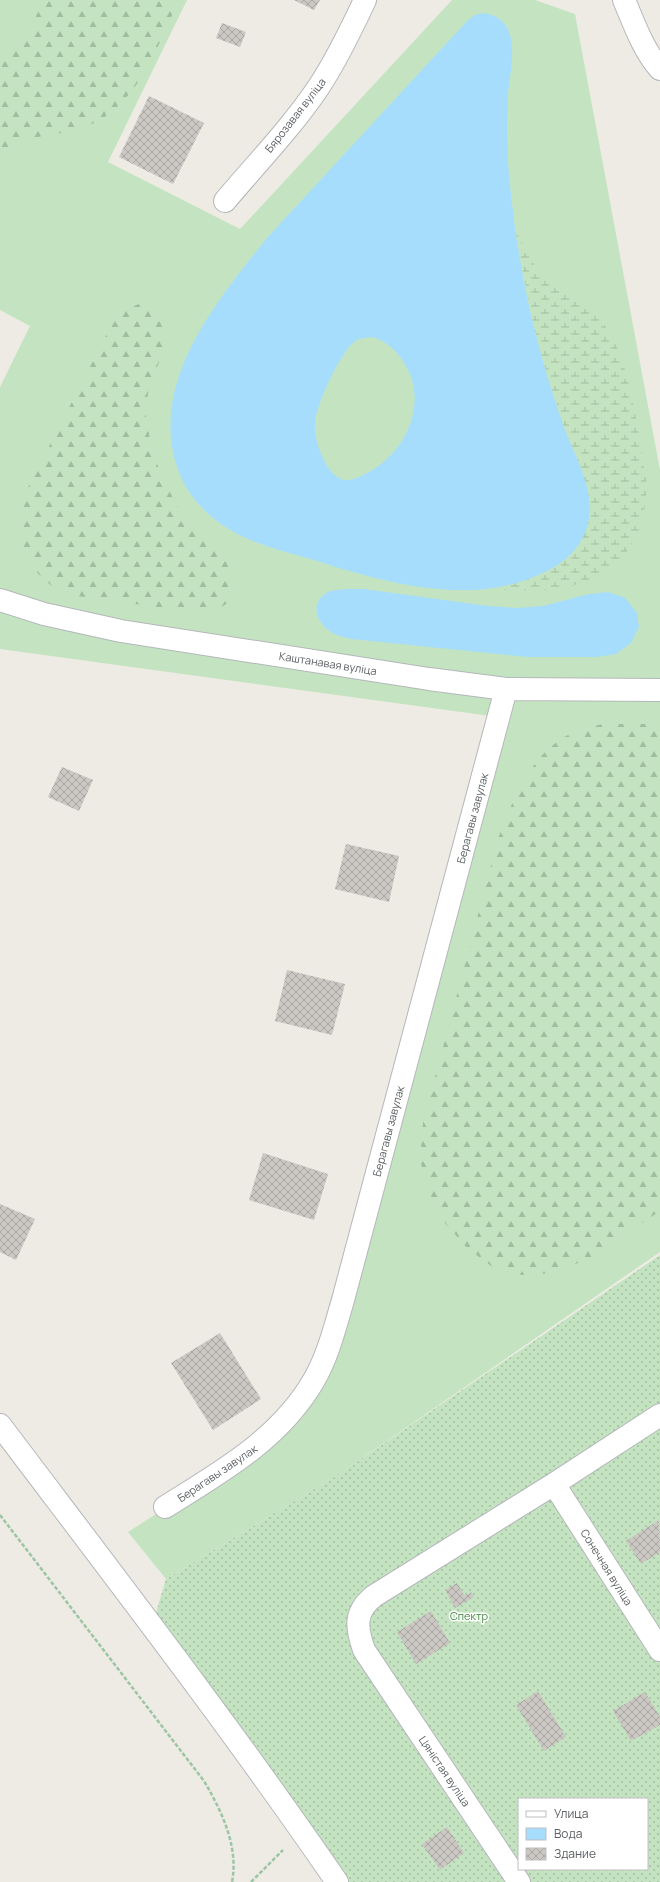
<svg xmlns="http://www.w3.org/2000/svg" width="660" height="1882" font-family="Manrope,sans-serif">
<style>
.grass{fill:#c4e4c1}
.forest{fill:url(#forest-firs)}
.wetland{fill:url(#wetland-marsh)}
.garden{fill:url(#garden-dots);fill-rule:evenodd}
.water{fill:#a6ddfc;fill-rule:evenodd}
.building{fill:url(#building-cross-hatch)}
.lines{fill:none;stroke-linecap:round;stroke-linejoin:round}
.street-casing{stroke:#b4b7ba;stroke-width:24}
.path{stroke:#9bc5a3;stroke-width:2.5;stroke-dasharray:4 2;stroke-linecap:butt}
.street{stroke:#fff;stroke-width:22}
.labels{text-anchor:middle;dominant-baseline:central;stroke-width:3;stroke-linejoin:round;paint-order:stroke}
.street-label{font-size:11px;fill:#5c6064;stroke:#fff}
.park-label{font-size:11px;fill:#3b8539;stroke:#fff}
</style>
<defs>
<pattern id="forest-firs" width="22" height="20" patternUnits="userSpaceOnUse"><rect width="22" height="20" fill="#c4e4c1"/><path d="M5 1l3.5 6h-7zM16 11l3.5 6h-7z" fill="#a2bca0"/></pattern>
<pattern id="wetland-marsh" width="20" height="14" patternUnits="userSpaceOnUse"><rect width="20" height="14" fill="#c4e4c1"/><path d="M1 5h8M5 5V1M11 12h8M15 12V8" fill="none" stroke="#a2bca0"/></pattern>
<pattern id="garden-dots" width="8" height="8" patternUnits="userSpaceOnUse"><rect width="8" height="8" fill="#c4e4c1"/><path d="M2 2h.1M6 6h.1" fill="none" stroke="#a2bca0" stroke-width="1.8" stroke-linecap="round"/></pattern>
<pattern id="building-cross-hatch" width="8" height="8" patternUnits="userSpaceOnUse"><rect width="8" height="8" fill="#cbc7c3"/><path d="M0 0l8 8M0 8l8-8" fill="none" stroke="#a8a5a2"/></pattern>
</defs>
<rect width="100%" height="100%" fill="#eeebe4"/>
<path class="grass" d="M0 0H187L108 162 240 229 452 0H535L575 14 660 470V1252L339 1474 166 1579 128 1532 220 1473 314 1380 498 717 0 649V387L30 326 0 310Z"/>
<path class="forest" d="M45 0H179C156 48 138 108 83 128 69 133 53 133 38 137 24 141 11 153 0 162V66L18 48Z
M139 304 150 308 161 321 164 337 161 358 150 383 145 410 150 440 161 476 177 505 216 545 227 561 235 583 229 602 217 610 193 612 77 596 54 588 34 570 22 550 18 521 24 495 113 322 124 310Z
M602 724H660V1211L589 1258 555 1273 522 1275 494 1268 467 1248 445 1223 429 1192 420 1160 423 1123 498 839C513 799 531 752 572 733 582 729 592 727 602 724Z"/>
<path class="wetland" d="M514 226C525 249 537 276 559 291 573 301 589 307 601 321 630 352 638 434 646 477 649 525 630 567 582 583 552 593 518 590 487 589 518 584 543 575 569 557L587 488 564 427 542 358 532 318Z"/>
<path class="garden" d="M660 1255V1882H337L153 1623 166 1579 339 1474ZM519 1799H647V1869H519Z"/>
<path class="water" d="M483 13C497 15 506 21 510 35 515 53 510 75 508 93 506 127 507 161 511 195 517 250 527 305 542 358 548 381 556 403 563 425 574 455 596 490 588 523 583 545 568 560 549 570 473 610 383 582 307 558 282 551 257 545 234 532 208 518 186 495 177 467 149 382 216 302 266 239L468 20 475 15ZM372 337C389 342 399 353 407 368 428 408 403 456 365 474 357 478 348 483 339 478 332 474 327 467 324 460 318 448 314 435 315 422 316 405 340 354 353 343 358 338 365 338 372 337Z
M346 589H364L488 606 517 608 543 606 589 594 608 592 625 598 637 613 639 627 631 643 616 654 597 657H528L351 639C345 637 336 636 331 632 316 622 309 603 328 592 332 590 340 590 346 589Z"/>
<path class="building" d="M294 0H320L314 10Z
M222 23 246 32 240 47 216 38Z
M149 96 204 123 173 184 119 157Z
M62 767 93 780 79 811 48 797Z
M346 844 399 856 389 902 335 889Z
M287 970 345 984 332 1035 275 1021Z
M263 1153 328 1174 314 1220 249 1200Z
M0 1204 35 1219 16 1260 0 1252Z
M220 1333 261 1399 213 1430 171 1363Z
M659 1520 660 1552 641 1564 626 1541Z
M457 1583 465 1596 471 1592 474 1597 455 1608 445 1590Z
M431 1611 450 1643 416 1664 397 1632Z
M538 1691 566 1737 544 1751 516 1705Z
M645 1692 660 1717V1725L631 1741 613 1711Z
M447 1827 464 1853 440 1870 422 1844Z"/>
<g class="lines">
<defs>
<path id="street" d="M624 0C634 23 643 50 660 69
M225 201C256 164 291 128 318 88 336 61 351 30 365 0
M0 600 44 614 121 631 429 679 506 689 660 690
M0 1425C114 1576 230 1726 337 1882
M554 1484 660 1650
M165 1507C221 1472 280 1439 314 1380 328 1356 335 1327 343 1300L506 689
M519 1882 364 1650C356 1627 354 1612 374 1596L554 1484 660 1415"/>
</defs>
<use href="#street" class="street-casing"/>
<path class="path" d="M0 1515 204 1781C221 1810 239 1846 232 1882
M251 1882 283 1850"/>
<use href="#street" class="street"/>
</g>
<g class="labels">
<g class="street-label">
<text transform="translate(295 115) rotate(-52)">Бярозавая вуліца</text>
<text transform="translate(328 663) rotate(9)">Каштанавая вуліца</text>
<text transform="translate(472 818) rotate(-75)">Берагавы завулак</text>
<text transform="translate(388 1131) rotate(-75)">Берагавы завулак</text>
<text transform="translate(217 1473) rotate(-34)">Берагавы завулак</text>
<text transform="translate(607 1567) rotate(58)">Сонечная вуліца</text>
<text transform="translate(445 1771) rotate(56)">Цяністая вуліца</text>
</g>
<g class="park-label">
<text x="469" y="1615">Спектр</text>
</g>
</g>
<rect x="518" y="1798" width="130" height="72" fill="#ffffff" stroke="#bebfc1"/>
<rect x="526" y="1811" width="20" height="6" fill="#ffffff" stroke="#bebfc1"/>
<text x="554" y="1818" font-size="12" fill="#5c6064">Улица</text>
<rect x="526" y="1828" width="20" height="12" fill="#a6ddfc" stroke="#bebfc1"/>
<text x="554" y="1838" font-size="12" fill="#5c6064">Вода</text>
<rect x="526" y="1848" width="20" height="12" fill="url(#building-cross-hatch)" stroke="#bebfc1"/>
<text x="554" y="1858" font-size="12" fill="#5c6064">Здание</text>
</svg>
